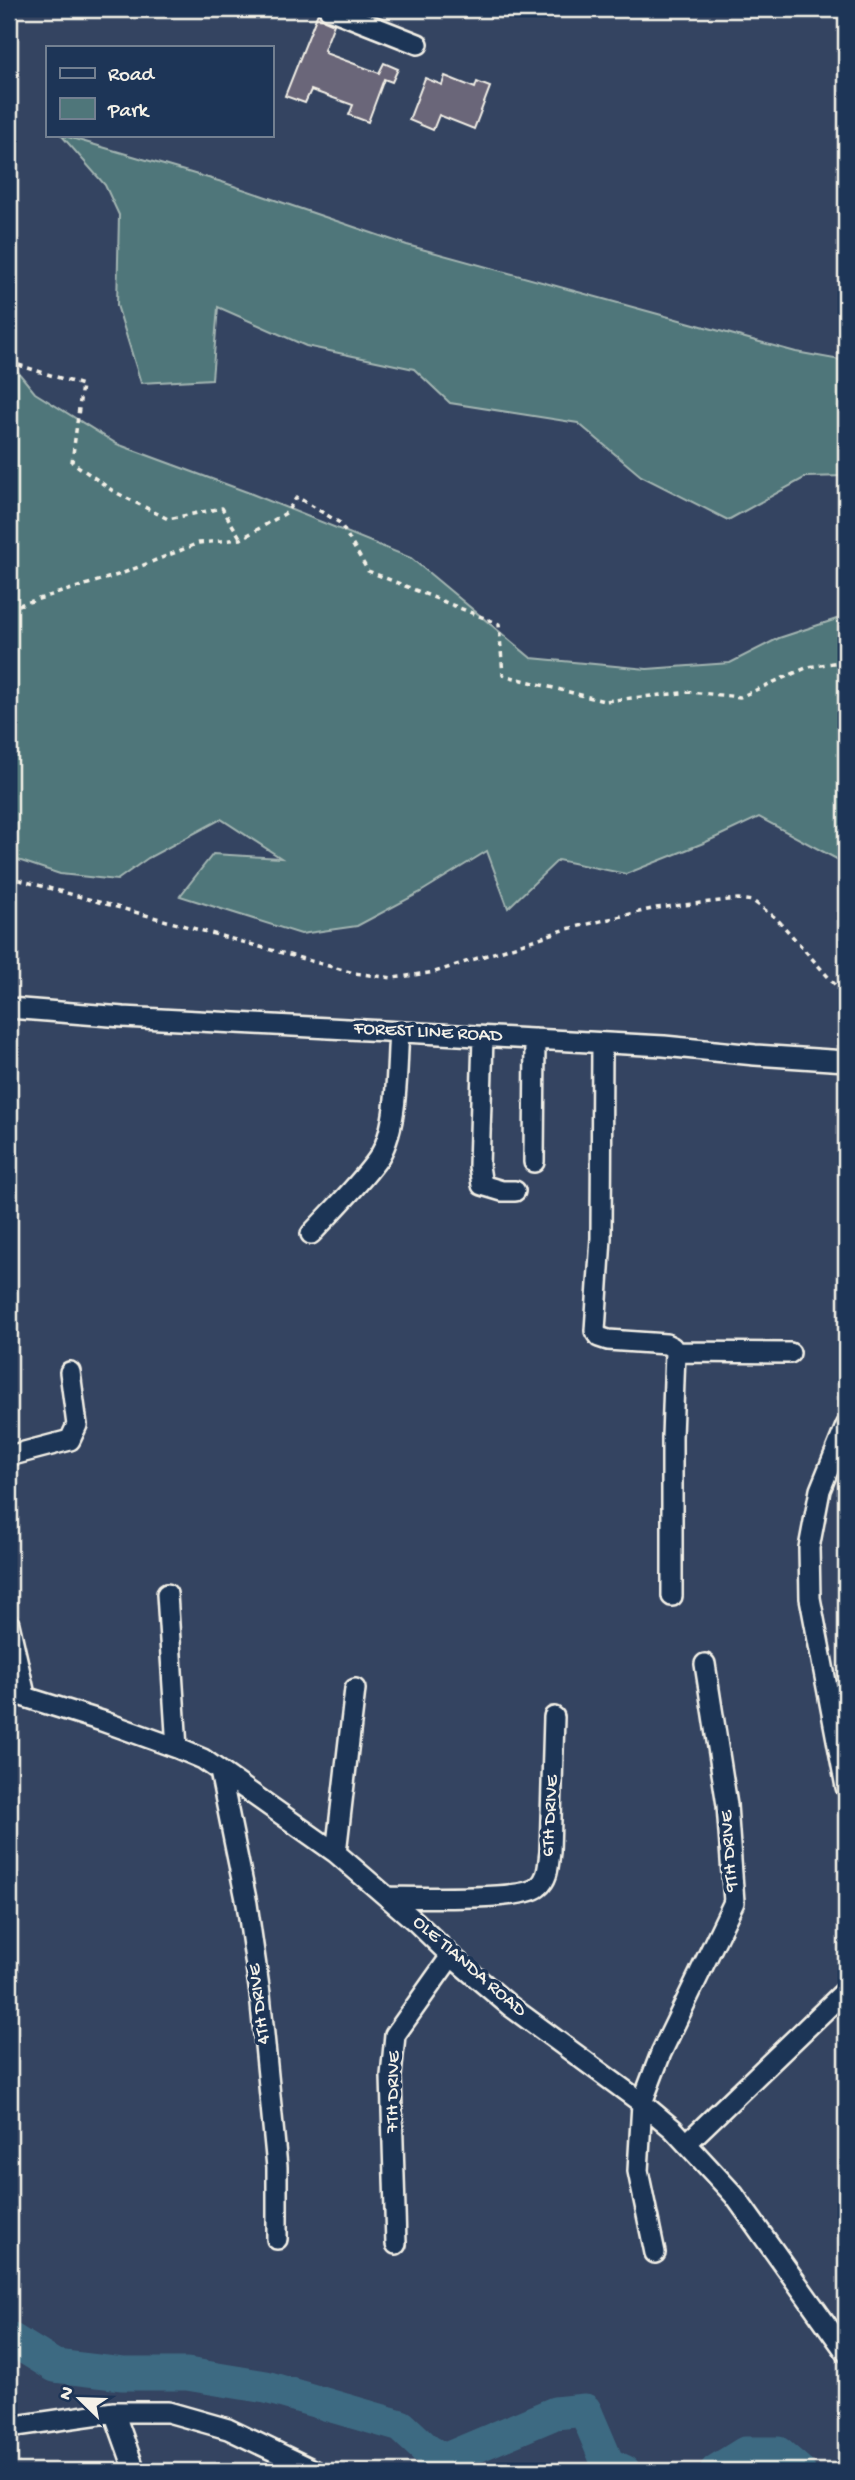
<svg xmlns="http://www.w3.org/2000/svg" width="855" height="2480" font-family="'Gochi Hand',sans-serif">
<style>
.green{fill:#4f767a;stroke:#a2b4b1;stroke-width:2}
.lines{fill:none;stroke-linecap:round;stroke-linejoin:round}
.river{stroke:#3e6b82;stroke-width:33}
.building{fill:#6b6679;stroke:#f4f1e8;stroke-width:2}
.minor-casing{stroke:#f4f1e8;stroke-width:24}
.path{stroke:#f4f1e8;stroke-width:3.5;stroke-dasharray:5 5;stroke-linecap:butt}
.minor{stroke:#1d3557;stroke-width:19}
.labels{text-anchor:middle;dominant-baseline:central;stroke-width:7;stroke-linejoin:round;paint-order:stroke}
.street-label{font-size:19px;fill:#f4f1e8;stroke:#1d3557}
</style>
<rect width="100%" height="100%" fill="#344461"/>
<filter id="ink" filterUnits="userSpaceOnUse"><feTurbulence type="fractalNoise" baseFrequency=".0143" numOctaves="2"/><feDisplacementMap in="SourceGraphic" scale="14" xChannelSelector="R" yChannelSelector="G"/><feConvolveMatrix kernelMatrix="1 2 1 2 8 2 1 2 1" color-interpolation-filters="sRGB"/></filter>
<g filter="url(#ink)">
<path class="green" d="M61 135 222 182 407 245 796 352 846 361V476L806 477 728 520 641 476 578 423 450 403 414 369 306 346 218 307 212 379 141 383 117 305 119 215 105 185Z
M9 361 35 393 117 444 247 492 411 558 531 658 647 669 730 663 779 638 846 616V864L759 817 706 842 626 874 558 860 508 908 487 851 419 893 357 926 301 934 180 896 213 854 281 858 221 819 148 858 117 880 60 874 9 857Z"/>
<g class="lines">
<path class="river" d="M9 2338 55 2366 123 2374H187L266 2387 401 2426 428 2451 444 2460 555 2413 585 2410 608 2464 624 2471
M716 2471 745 2453H778L799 2471"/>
</g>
<path class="building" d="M318 13 324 20 334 24 324 50 326 51 325 53 379 73 384 63 398 69 392 82 384 79 368 122 349 115 353 105 311 90 305 103 285 96Z
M445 76 475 88 477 82 490 87 474 129 439 115 433 130 409 120 425 78 442 85Z"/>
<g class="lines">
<defs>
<path id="minor" d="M329 9 418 44
M9 1008 123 1017 664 1046 755 1055 846 1061
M483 1037 479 1166 482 1185 502 1191H515
M602 1043 601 1238 595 1331 599 1337 608 1340 666 1344 672 1347 675 1352 672 1437V1596
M534 1162 535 1039
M311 1234C333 1210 358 1186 377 1160 399 1129 396 1069 399 1032
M675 1352 790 1353
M846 1426 820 1490 809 1548 810 1598 846 1787
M9 1456 70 1440 77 1425 70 1372
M167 1594 177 1748
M9 1624 25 1695
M9 1692 102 1721 177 1748 203 1759 336 1853 416 1922 451 1956 510 2006 642 2103 673 2129 734 2195 846 2352
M220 1771 247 1904 260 1994 277 2167V2239
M336 1853 355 1689
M388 1897C415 1897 522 1901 538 1887 549 1878 548 1865 550 1852L554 1717
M687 2143 846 1990
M396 2244 391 2076 395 2035 451 1956
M655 2253 638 2171 642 2103 661 2053 734 1902 727 1805 705 1664
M114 2412 135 2471
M9 2427 114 2412H168L228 2429 316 2471"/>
</defs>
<use href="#minor" class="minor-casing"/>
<path class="path" d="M9 362 82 385 72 462 113 491 168 519 222 508 241 539
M9 608 121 574 199 543 241 539 286 513 297 497 340 523 368 571 499 624 503 675 604 701 690 692 740 697 808 667 846 661
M9 877 354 973 393 978 435 972 567 929 656 908 738 899 753 901 777 919 846 997"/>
<use href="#minor" class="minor"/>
</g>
</g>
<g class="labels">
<g class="street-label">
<text transform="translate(428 1033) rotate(3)">FOREST LINE ROAD</text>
<text transform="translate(551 1816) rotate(-87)">6TH DRIVE</text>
<text transform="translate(730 1851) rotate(-94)">9TH DRIVE</text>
<text transform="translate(469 1967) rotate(41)">OLE TIANDA ROAD</text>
<text transform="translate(260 2004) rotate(-97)">4TH DRIVE</text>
<text transform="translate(394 2092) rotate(-89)">7TH DRIVE</text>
</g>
</g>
<rect width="855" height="2480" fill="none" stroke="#1d3557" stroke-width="35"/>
<rect x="18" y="18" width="820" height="2445" fill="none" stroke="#f4f1e8" stroke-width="2.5" filter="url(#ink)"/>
<rect x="46" y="46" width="228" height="91" fill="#1d3557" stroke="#738091" stroke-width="2"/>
<rect x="60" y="68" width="35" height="10" fill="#1d3557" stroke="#738091" stroke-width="2"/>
<text x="108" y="80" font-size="21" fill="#f4f1e8">Road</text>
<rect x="60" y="98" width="35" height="21" fill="#4f767a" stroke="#738091" stroke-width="2"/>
<text x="108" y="116" font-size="21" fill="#f4f1e8">Park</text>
<g transform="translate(80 2399) rotate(293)" stroke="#1d3557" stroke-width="5" paint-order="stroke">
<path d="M0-5L12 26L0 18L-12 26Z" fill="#f4f1e8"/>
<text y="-10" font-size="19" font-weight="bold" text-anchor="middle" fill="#f4f1e8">N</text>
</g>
</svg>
